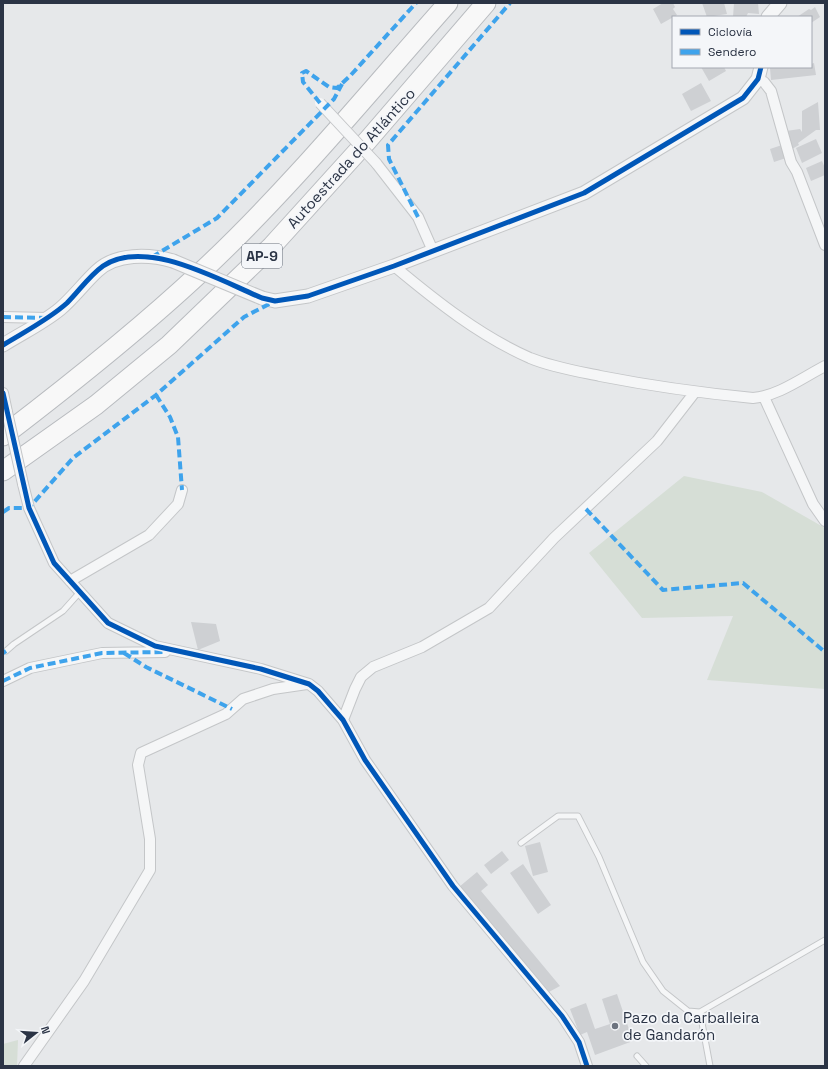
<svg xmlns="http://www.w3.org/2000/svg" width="828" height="1069" font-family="'Space Grotesk',sans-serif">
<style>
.green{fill:#d6ded6}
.building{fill:#ced0d3}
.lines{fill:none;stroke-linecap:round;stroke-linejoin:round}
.service-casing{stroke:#c4c6c8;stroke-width:7}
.minor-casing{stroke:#c4c6c8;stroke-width:12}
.tertiary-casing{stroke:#c4c6c8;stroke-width:15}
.motorway-casing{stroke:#b8bbbf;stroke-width:21}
.service{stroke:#f5f6f7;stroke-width:5}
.minor{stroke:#f5f6f7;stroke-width:10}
.tertiary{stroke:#f5f6f7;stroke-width:13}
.motorway{stroke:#f8f8f8;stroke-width:19}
.minor-bridge-casing{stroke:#c4c6c8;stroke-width:12;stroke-linecap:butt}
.tertiary-bridge-casing{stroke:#c4c6c8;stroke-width:15;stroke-linecap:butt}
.minor-bridge{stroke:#f5f6f7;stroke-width:10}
.tertiary-bridge{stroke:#f5f6f7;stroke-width:13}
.quiet{stroke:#3ea3ec;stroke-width:4;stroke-dasharray:8 4;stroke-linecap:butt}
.cycleway-casing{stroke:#f4f6f9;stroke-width:8}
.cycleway{stroke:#0057b8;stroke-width:5}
.poi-dot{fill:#6c737f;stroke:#f4f6f9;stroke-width:1.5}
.labels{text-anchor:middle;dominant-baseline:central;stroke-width:3.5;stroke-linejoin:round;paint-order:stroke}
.shield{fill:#f4f6f9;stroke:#676e7b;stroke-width:1}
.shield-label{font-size:14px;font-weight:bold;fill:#2b3445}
.street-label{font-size:15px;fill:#2b3445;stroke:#f4f6f9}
.poi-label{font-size:15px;fill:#2b3445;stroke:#f4f6f9;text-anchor:start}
</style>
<rect width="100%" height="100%" fill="#e6e8ea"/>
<path class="green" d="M684 476 762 492 825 528V689L707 680 733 616 642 618 589 553Z
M18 1040 17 1066H3V1044Z"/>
<path class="building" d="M663 3H673L675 7 673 9 677 15 661 24 653 9Z
M702 3H724L727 14 707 17Z
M734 3H758L759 14 748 13 746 17H733Z
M815 7 820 17 811 23V17H797L809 9 811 10Z
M814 63 816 75 771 80 770 68 811 67V64Z
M701 67H724L726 71 709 81Z
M701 83 711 101 691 111 682 94Z
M818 102 820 130H816L798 143 799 145 792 149 786 131 800 129 802 132V111Z
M816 139 822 153 802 163 796 148Z
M782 145 786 158 774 162 770 149Z
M822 161 825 168V175L811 181 806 168Z
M191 622 216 624 220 641 198 650Z
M540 842 548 872 533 876 525 846Z
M502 851 509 860 491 874 484 865Z
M523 864 551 905 538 914 510 873Z
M477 872 488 885 481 891 560 986 547 993 459 887Z
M617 994 633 1041 595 1055 587 1032 580 1035 570 1009 586 1003 595 1029 610 1024 602 999Z"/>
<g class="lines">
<defs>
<path id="service" d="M6 651 14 644 63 611 80 592
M521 843 558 816H578L599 857 643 962 663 991 688 1011 700 1012
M637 1056 646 1066
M710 1066 700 1012 825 940"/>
<path id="minor" d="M758 79 764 82 771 91 791 162 797 172 825 245
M376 163 418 217 433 251
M394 266C436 301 480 336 530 358 552 367 576 371 600 376 651 386 702 393 753 398 778 396 802 378 825 366
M3 317 47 318
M3 393 7 412
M764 397 813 504 825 521
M23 484 29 508 54 563 108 623 155 646 261 669 309 684 318 691 343 720 365 760 453 886 562 1016 579 1042 587 1066
M70 581 149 535 178 504 182 490
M3 681 30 668 102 653 165 652
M343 720 355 689 361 677 373 667 422 647 489 608 554 538 657 441 695 392
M24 1066 84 981 150 870V839L138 765 141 753 226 714 243 699 273 689 307 684"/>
<path id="tertiary" d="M768 17 780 3
M262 298 275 301 308 296 394 266 584 193 743 98 758 79 761 67
M3 345C22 333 43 323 60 309 74 297 84 283 97 271 116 253 149 254 173 261"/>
<path id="motorway" d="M3 436C71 384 138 331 201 272 289 190 368 93 448 3
M3 471 96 405 169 345 272 246 368 140 486 3"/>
</defs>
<use href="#service" class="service-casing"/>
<use href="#minor" class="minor-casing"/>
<use href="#tertiary" class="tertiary-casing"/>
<use href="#motorway" class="motorway-casing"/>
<use href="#service" class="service"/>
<use href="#minor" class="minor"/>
<use href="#tertiary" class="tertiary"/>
<use href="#motorway" class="motorway"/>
<defs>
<path id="minor-bridge" d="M320 103 376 163
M7 412 23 484"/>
<path id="tertiary-bridge" d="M173 261 262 298"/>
</defs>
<use href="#minor-bridge" class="minor-bridge-casing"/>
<use href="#tertiary-bridge" class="tertiary-bridge-casing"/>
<use href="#minor-bridge" class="minor-bridge"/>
<use href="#tertiary-bridge" class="tertiary-bridge"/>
<path class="quiet" d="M320 103 303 82 302 73 306 71 329 87 337 88 350 76 416 3
M418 217 389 159 388 145 510 3
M152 257 217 218 334 99 342 84
M3 317 47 318
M156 395 170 417 178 437 182 490
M586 509 663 590 743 583 825 652
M3 512 9 508H29L73 458 156 395 244 317 275 301
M3 653 6 651
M124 653 146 667 232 709
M3 681 30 668 102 653 163 652"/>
<defs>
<path id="cycleway" d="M3 345C24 332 48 320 67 303 79 291 89 276 103 266 145 237 221 281 262 298L275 301 308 296 394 266 584 193 743 98 758 79 761 67
M3 393 29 508 54 563 108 623 155 646 261 669 309 684 318 691 343 720 365 760 453 886 562 1016 579 1042 587 1066"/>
</defs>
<use href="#cycleway" class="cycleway-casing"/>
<use href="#cycleway" class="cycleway"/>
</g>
<circle class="poi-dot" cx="615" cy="1026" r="4"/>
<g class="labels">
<rect class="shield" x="242" y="244" width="40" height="24" rx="3"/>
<g class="shield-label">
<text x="262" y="256">AP-9</text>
</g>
<g class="street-label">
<text transform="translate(351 158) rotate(-48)">Autoestrada do Atlántico</text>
</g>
<g class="poi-label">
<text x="623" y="1017">Pazo da Carballeira<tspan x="623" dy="17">de Gandarón</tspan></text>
</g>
</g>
<rect width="828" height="1069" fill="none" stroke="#2b3445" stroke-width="8"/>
<rect x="672" y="16" width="140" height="52" fill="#f4f6f9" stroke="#a4a8b1"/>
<rect x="680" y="29" width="20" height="6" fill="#0057b8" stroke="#a4a8b1"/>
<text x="708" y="36" font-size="12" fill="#2b3445">Ciclovía</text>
<rect x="680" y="49" width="20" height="6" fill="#3ea3ec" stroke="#a4a8b1"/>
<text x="708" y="56" font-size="12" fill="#2b3445">Sendero</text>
<g transform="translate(36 1033) rotate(73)" stroke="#f4f6f9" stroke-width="3" paint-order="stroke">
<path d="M0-3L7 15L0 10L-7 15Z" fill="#2b3445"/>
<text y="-6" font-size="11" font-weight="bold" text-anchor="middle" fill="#2b3445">N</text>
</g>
</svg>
